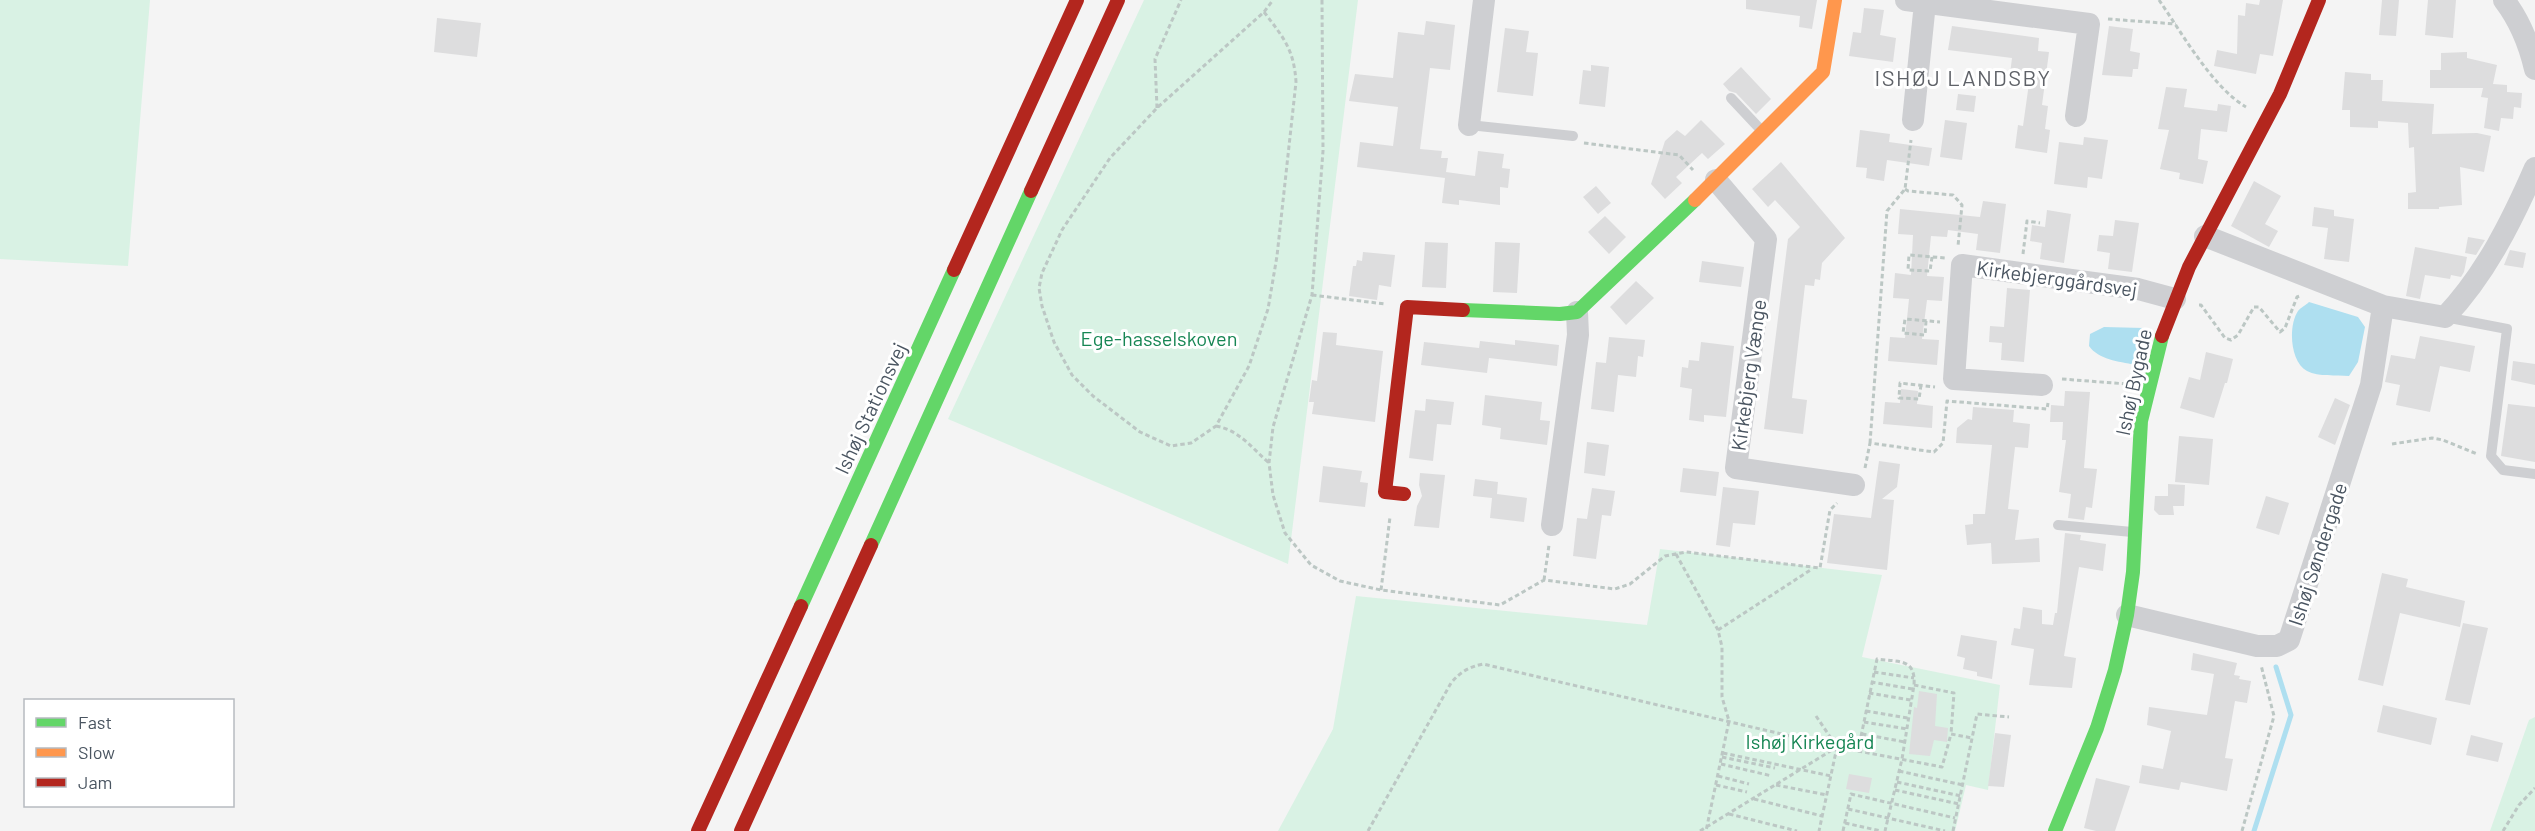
<svg xmlns="http://www.w3.org/2000/svg" width="2535" height="831" font-family="Barlow,sans-serif">
<style>
.green{fill:#d9f2e4}
.water{fill:#aedff0}
.lines{fill:none;stroke-linecap:round;stroke-linejoin:round}
.stream{stroke:#aedff0;stroke-width:5}
.building{fill:#ddddde}
.path{stroke:#bcc7c4;stroke-width:3;stroke-dasharray:4.5 3;stroke-linecap:butt}
.lane{stroke:#cecfd2;stroke-width:10}
.street{stroke:#cecfd2;stroke-width:22}
.fast{stroke:#63d668;stroke-width:14}
.slow{stroke:#ff974d;stroke-width:14}
.jam{stroke:#b3261e;stroke-width:14}
.labels{text-anchor:middle;dominant-baseline:central;stroke-width:6;stroke-linejoin:round;paint-order:stroke}
.street-label{font-size:20px;fill:#4a5561;stroke:#fff}
.park-label{font-size:20px;fill:#178654;stroke:#fff}
.quarter-label{font-size:22px;letter-spacing:1.5px;fill:#5f6268;stroke:#fff}
</style>
<rect width="100%" height="100%" fill="#f4f4f4"/>
<path class="green" d="M0 0H150L128 266 0 259Z
M1144 0H1358L1288 564 948 419Z
M1660 549 1882 575 1862 657 2000 685 1988 790 1966 785 1955 831H1278L1333 729 1356 596 1647 625Z
M2535 717V831H2490L2529 720Z"/>
<path class="water" d="M2309 302 2358 317 2365 327 2358 362 2349 376C2336 375 2319 377 2307 371 2290 362 2288 326 2298 311 2300 308 2306 305 2309 302Z
M2104 327 2144 328 2135 365C2118 361 2099 360 2089 346L2090 334Z"/>
<g class="lines">
<path class="stream" d="M2254 831 2291 715 2276 667"/>
</g>
<path class="building" d="M1746 0H1817L1812 29 1799 27 1800 16 1746 9Z
M2260 0H2283L2273 56 2260 54 2256 74 2214 66 2217 50 2237 54 2238 15 2245 16 2246 3 2259 5Z
M2382 0H2399L2396 36 2379 35Z
M2428 0H2456L2453 38 2425 35Z
M1864 8 1884 10 1880 35 1896 38 1893 62 1849 56 1853 32 1861 33Z
M437 18 481 23 477 57 434 52Z
M1426 21 1455 25 1450 70 1430 68 1420 149 1442 151 1441 158H1448L1446 172 1475 176 1478 151 1504 154 1502 168 1510 169 1508 188 1500 187V205L1459 200V205L1442 203 1445 178 1357 167 1360 142 1393 146 1398 107 1349 101 1355 74 1393 78 1398 32 1424 35Z
M1952 26 2039 38 2038 51 2049 52 2042 105 2048 106 2045 129 2050 130 2047 153 2015 148 2018 125 2023 126 2030 76 2010 74 2012 58 1948 50Z
M2109 26 2133 29 2130 51 2140 53 2138 69H2133L2132 77 2102 75Z
M1505 28 1529 31 1526 52 1538 53 1533 96 1497 92Z
M2467 52V58L2497 65 2493 84 2507 85V92L2522 93 2521 108 2514 107 2513 119 2501 118 2499 131 2484 128 2488 98 2481 97 2483 88H2430V70H2441V53Z
M1591 65 1609 67 1605 107 1579 104 1583 70 1591 71Z
M1741 67 1771 99 1756 114 1736 93 1729 91 1723 84Z
M2345 72 2371 74V80H2383L2382 101 2434 104 2432 134 2477 133 2491 136 2484 172 2460 167 2462 205 2439 207V209H2408V193L2416 192 2414 147 2409 148 2408 123 2378 121V128L2350 127V110H2342Z
M2166 87 2187 89 2184 107 2217 111 2218 104 2231 106 2227 132 2201 129 2198 159 2208 161 2203 184 2179 179 2180 173 2160 169 2169 130 2158 129Z
M1958 94 1976 96 1974 112 1956 110Z
M1701 120 1725 144 1708 159 1702 153 1676 177 1682 183 1665 199 1651 184 1665 141 1677 130 1685 136Z
M1945 120 1967 123 1962 160 1940 157Z
M1860 130 1890 134 1889 142 1932 148 1929 166 1887 160 1884 181 1866 178 1867 168 1856 167Z
M2084 137 2108 140 2102 179 2088 177 2087 188 2054 184 2059 142 2083 145Z
M1781 162 1845 238 1822 263 1820 280 1815 279 1814 286 1805 285 1792 398 1807 400 1803 434 1764 429 1788 239 1800 227 1775 200 1768 207 1752 189Z
M2254 181 2281 196 2265 224 2278 231 2269 247 2231 226Z
M1596 186 1611 203 1598 214 1583 197Z
M1983 201 2006 204 2000 253 1976 250 1978 234 1948 230 1947 237 1931 236 1927 276 1944 277 1942 301 1927 300 1922 339 1939 340 1937 365 1888 361 1890 337 1905 338 1909 299 1893 298 1895 273 1911 275 1913 235 1898 234 1900 209 1980 217Z
M2314 207 2334 210V216L2354 219 2349 262 2324 259 2328 228 2312 226Z
M2047 210 2071 214 2064 263 2040 259 2042 243 2030 241 2032 225 2045 227Z
M1605 216 1626 237 1609 254 1588 232Z
M2115 220 2139 223 2132 272 2108 269 2110 253 2097 251 2099 235 2113 236Z
M2468 237 2485 240 2476 255 2465 253Z
M1425 242 1448 243 1446 288 1422 287Z
M1495 242 1520 243 1517 293 1493 292Z
M2415 247 2467 257 2464 272 2461 277 2451 275 2450 279 2425 275 2420 299 2406 296Z
M2510 250 2526 253 2523 268 2504 265Z
M1363 252 1395 255 1391 287 1379 285 1377 300 1349 296 1353 266H1356L1357 260 1362 261Z
M1702 261 1744 267 1741 287 1699 282Z
M1636 281 1654 298 1626 325 1610 307Z
M2007 288 2030 290 2024 362 2001 360 2002 343 1989 342 1990 326 2004 327Z
M1323 332 1337 333 1336 345 1383 351 1375 422 1312 414 1314 402H1309L1312 380 1317 381Z
M2420 336 2475 346 2470 372 2440 366 2430 412 2396 405 2400 385 2385 382 2391 355 2415 359Z
M1609 337 1645 340 1643 357 1638 356 1636 377 1618 375 1614 412 1591 409 1596 362 1606 363Z
M1515 340 1559 345 1557 366 1489 358 1487 373 1421 365 1424 342 1479 348 1480 341 1515 345Z
M1701 342 1734 346 1726 417 1704 415V422L1689 420 1692 389 1680 387 1682 367 1688 368 1689 360 1699 361Z
M2206 352 2233 359 2227 383H2225L2214 418 2180 408 2189 377 2200 380Z
M2513 361 2535 364V385L2511 380Z
M1901 389 1918 391 1917 404 1933 406 1932 428 1883 424 1885 402 1900 403Z
M2065 391 2090 392 2084 468 2097 469 2092 508 2086 507 2084 520 2068 518 2071 494 2059 492 2066 440H2062L2063 422H2050L2051 405 2064 406Z
M1485 395 1542 402 1540 420 1550 421 1547 445 1500 439 1501 428 1482 425Z
M2335 398 2350 405 2335 445 2318 437Z
M1426 399 1454 402 1451 425 1437 424 1433 461 1409 458 1415 410 1425 411Z
M2508 404 2535 407V462L2501 456Z
M1973 407 2014 410 2013 422 2030 424 2028 448 2015 447 2008 509 2019 510 2015 540 2039 538 2040 562 1992 564 1991 543 1967 545 1965 525 1973 524V514H1985L1992 445 1956 443 1957 428 1968 419 1972 420Z
M2179 436 2213 439 2209 485 2175 482Z
M1587 442 1609 445 1605 476 1584 473Z
M1879 461 1900 464 1897 487 1882 499 1894 500 1887 570 1827 563 1834 514 1871 518Z
M1323 466 1362 471 1360 482 1368 483 1365 507 1319 502Z
M1683 468 1719 472 1716 496 1680 492Z
M1420 473 1445 475 1439 528 1414 526 1417 506 1422 496 1419 485Z
M1475 479 1498 482 1497 494 1527 498 1524 522 1490 518 1492 498 1473 496Z
M2168 484 2185 485 2184 506H2173L2174 515H2159L2154 510 2155 496H2168Z
M1723 487 1759 491 1755 525 1733 523 1730 547 1716 545Z
M1592 488 1615 491 1611 516 1602 515 1596 559 1573 556 1577 518 1587 519Z
M2266 496 2289 503 2279 535 2256 528Z
M2065 533 2081 535 2080 540 2106 544 2103 571 2079 567 2064 656 2076 658 2072 688 2029 685 2034 649 2011 645 2014 628 2020 629 2023 607 2042 610V624L2053 625 2055 613H2057Z
M2382 573 2408 579 2406 587 2465 601 2460 627 2400 613 2383 686 2358 680Z
M2463 623 2488 628 2470 705 2445 700Z
M1961 635 1997 641 1992 679 1977 676V672L1963 669 1965 658 1957 656Z
M2193 653 2237 663 2234 675 2240 676 2239 679 2251 681 2247 703 2235 701 2225 758 2233 759 2227 791 2181 782 2179 790 2139 783 2142 765 2163 769 2171 731 2147 725 2149 707 2207 715 2214 674 2191 670Z
M1919 691 1937 694 1935 726 1948 728 1947 742 1934 740 1930 756 1909 754 1914 707 1917 708Z
M2383 705 2437 718 2431 745 2377 732Z
M1995 733 2011 735 2004 787 1988 786Z
M2471 735 2503 743 2498 762 2466 755Z
M1849 774 1872 778 1869 793 1846 789Z
M2096 778 2130 786 2115 831H2096L2084 828Z"/>
<g class="lines">
<path class="path" d="M1322 0 1323 151 1312 295 1273 427 1269 463 1273 495 1285 533 1311 565 1340 581 1381 590 1500 605 1544 580 1615 589 1630 584 1665 556 1686 552 1820 568 1830 510 1837 503
M2159 0C2182 33 2212 87 2246 107
M1264 12C1283 37 1294 49 1296 82L1277 256 1268 309 1249 366 1216 426 1191 443 1171 446 1140 432 1093 396 1072 375 1054 342 1042 306 1039 288 1042 273 1062 230 1110 158 1157 108 1264 12 1273 0
M2108 19 2176 24
M1157 108 1155 59 1181 0
M1584 143 1679 155 1693 170
M1905 189 1908 191 1953 195 1962 205 1958 246
M2023 254 2027 221 2040 223
M1932 257 1930 271 1908 270 1909 255 1946 258
M1312 295 1385 304
M2199 305H2201L2225 338 2231 340 2238 335 2254 307H2259L2280 332 2285 328 2297 297 2300 296
M1926 321 1925 335 1903 333 1905 319 1940 322
M2062 379 2127 384
M1921 385 1919 399 1899 398 1900 383 1935 387
M1216 426C1239 430 1252 448 1269 463
M1870 443 1887 211 1905 189 1911 140
M2392 444 2432 438 2443 440 2477 454
M1865 468 1870 443 1934 452 1943 443 1947 401 2047 409 2048 403
M1676 554 1718 630 1722 647V697L1729 721 1706 831
M1544 580 1549 545
M1381 590 1390 517
M1718 630 1812 569
M1874 672 1914 678
M1871 682 1913 689
M1914 685 1954 693 1951 734
M1869 693 1911 700
M1866 711 1908 718
M1816 716 1837 747 1819 831
M1864 722 1907 729
M1862 734 1905 742
M1858 751 1877 659C1898 662 1916 658 1914 685L1902 759 1885 831
M1723 753 1831 776
M1722 757 1775 768
M1721 764 1772 776
M1899 771 1963 785
M1718 776 1749 784
M1897 782 1961 796
M1716 785 1747 792
M1776 785 1827 795
M1895 790 1959 804
M1754 799 1822 816
M1848 809 1945 831
M1729 814 1797 831
M1845 823 1881 831
M1368 831 1451 683C1460 672 1469 667 1483 664L1837 747 1942 767 1951 734 1972 738
M1700 831 1837 747
M1843 831 1851 794 1955 818
M1953 831 1977 714 2009 717
M2242 831 2274 716 2261 665
M2503 831 2519 805 2535 788"/>
<path class="lane" d="M1731 98 1761 130
M1469 125 1573 136
M2445 317 2507 329 2491 456 2503 470 2535 474
M2058 525 2132 532"/>
<path class="street" d="M1906 0 2089 24 2076 116
M2504 0C2520 21 2529 43 2535 69
M1913 120 1925 3
M1469 125 1484 0
M1716 180 1766 239 1736 468 1854 485
M2205 236 2383 306 2445 317C2485 275 2512 221 2535 168
M2042 385 1954 379 1962 265 2138 289 2175 299
M1552 525 1578 335 1577 312
M2127 615 2257 646H2277L2289 640 2371 385 2383 306"/>
<path class="fast" d="M1463 310 1560 314 1577 312 1695 200
M871 545 1031 191
M801 606 954 270
M2055 831 2097 728 2115 670 2127 615 2133 572 2141 421 2162 336"/>
<path class="slow" d="M1695 200 1823 72 1835 0"/>
<path class="jam" d="M1031 191 1118 0
M954 270 1077 0
M2162 336 2189 267 2280 94 2319 0
M1404 494 1385 492 1407 307 1463 310
M698 831 801 606
M741 831 871 545"/>
</g>
<g class="labels">
<g class="street-label">
<text transform="translate(2057 278) rotate(8)">Kirkebjerggårdsvej</text>
<text transform="translate(1748 375) rotate(-82)">Kirkebjerg Vænge</text>
<text transform="translate(2133 382) rotate(-78)">Ishøj Bygade</text>
<text transform="translate(870 408) rotate(-65)">Ishøj Stationsvej</text>
<text transform="translate(2317 554) rotate(-72)">Ishøj Søndergade</text>
</g>
<g class="park-label">
<text x="1159" y="338">Ege-hasselskoven</text>
<text x="1810" y="741">Ishøj Kirkegård</text>
</g>
<g class="quarter-label">
<text x="1963" y="77">ISHØJ LANDSBY</text>
</g>
</g>
<rect x="24" y="699" width="210" height="108" fill="#ffffff" stroke="#b7bbc0" stroke-width="1.5"/>
<rect x="36" y="718" width="30" height="9" fill="#63d668" stroke="#b7bbc0" stroke-width="1.5"/>
<text x="78" y="729" font-size="18" fill="#4a5561">Fast</text>
<rect x="36" y="748" width="30" height="9" fill="#ff974d" stroke="#b7bbc0" stroke-width="1.5"/>
<text x="78" y="759" font-size="18" fill="#4a5561">Slow</text>
<rect x="36" y="778" width="30" height="9" fill="#b3261e" stroke="#b7bbc0" stroke-width="1.5"/>
<text x="78" y="789" font-size="18" fill="#4a5561">Jam</text>
</svg>
